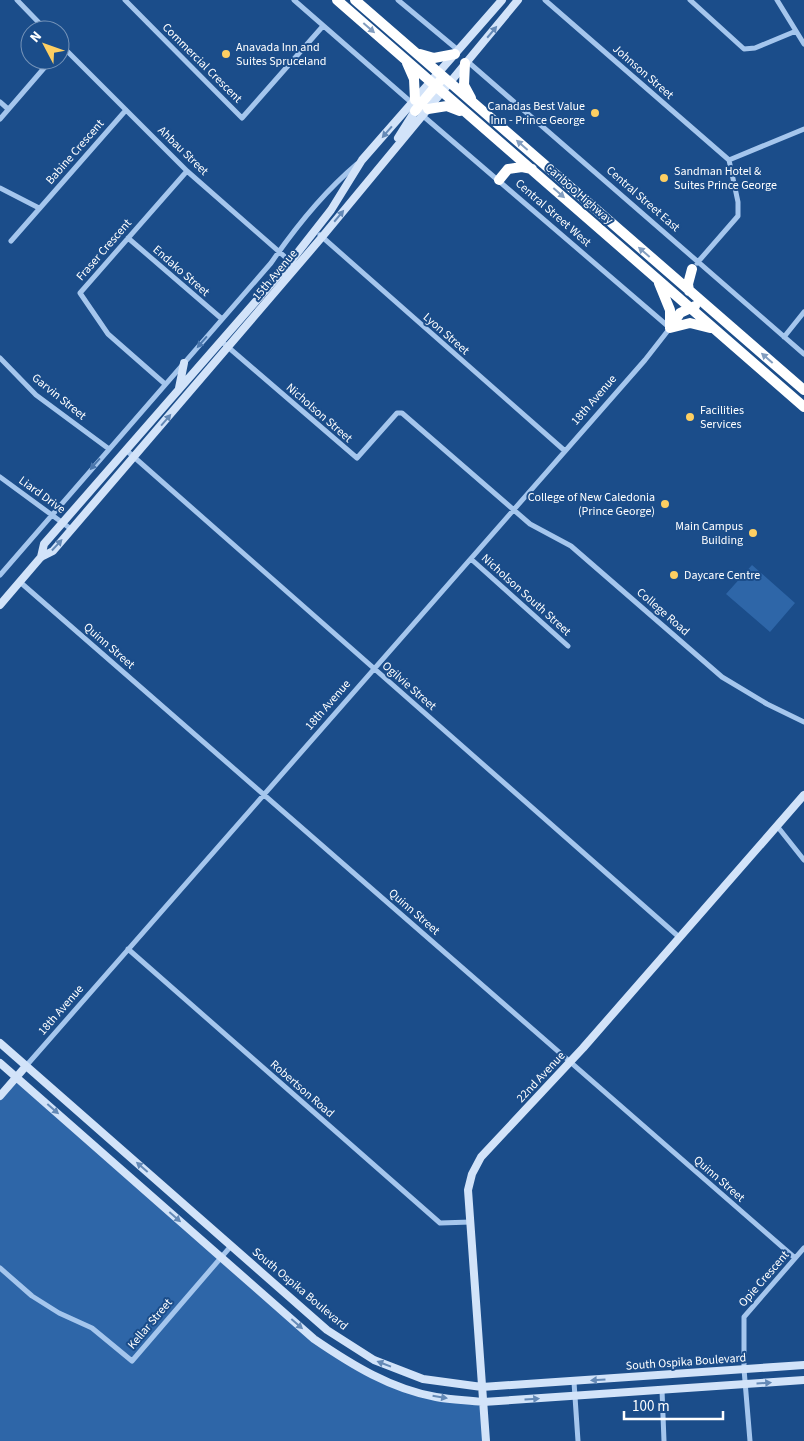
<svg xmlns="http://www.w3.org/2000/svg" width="804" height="1441" font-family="'Source Sans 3',sans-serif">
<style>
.green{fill:#2e66a8}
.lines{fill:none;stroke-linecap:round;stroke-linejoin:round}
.street{stroke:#a5c6ed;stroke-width:5}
.secondary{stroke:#d2e3f9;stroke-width:8}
.highway{stroke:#fff;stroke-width:10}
.oneway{fill:#829dbf}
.oneway2{fill:#6489b6}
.oneway3{fill:#4b77ad}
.poi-dot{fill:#fecf62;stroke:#1b4d8a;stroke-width:2}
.labels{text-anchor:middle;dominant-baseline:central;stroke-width:4;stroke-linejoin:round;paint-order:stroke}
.poi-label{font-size:12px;fill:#fff;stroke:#1b4d8a;text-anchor:start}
.street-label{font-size:12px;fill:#fff;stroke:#1b4d8a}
</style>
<rect width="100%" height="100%" fill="#1b4d8a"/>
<path class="green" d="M752 565 795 603 770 632 726 594Z
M16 1078 309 1333 395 1386 481 1402 484 1441H0V1097Z"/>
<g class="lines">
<path class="street" d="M17 0 46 30
M125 0 242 118 323 26
M294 0 412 103
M398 0 458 50
M545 0 729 160
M690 0 744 49 755 48 796 31
M777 0 804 44
M60 44 187 171 292 263
M467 61 804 354
M0 102 8 109
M0 119 51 60
M729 160 804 129
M0 188 39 208
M320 235 565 451
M128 238 222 319
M11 241 126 110
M697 263 738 216V202L729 160
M784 337 804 312
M221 341 357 458 397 413H402L530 524 571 546 722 677 767 704 804 722
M0 358 36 395 109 449
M165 384 108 334 80 293 187 171
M126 450 679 937
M0 477 71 529
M471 559 568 646
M0 575 271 263C295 228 324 192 357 164
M20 582 795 1258
M777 826 804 860
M128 949 440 1223 471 1222
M26 1066 645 360 670 328 422 115
M0 1268 32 1296 59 1313 92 1328 132 1361 231 1246
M574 1382 578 1441
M662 1390 664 1441
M750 1441 744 1369V1317L804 1248"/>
<path class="secondary" d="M398 138 415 111 413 107
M179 388 184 363
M41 557 44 544 291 261 331 210 362 160 502 0
M0 605 41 557 53 551 322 237 518 0
M0 1043 327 1330 374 1360 423 1379 482 1387 804 1365
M0 1063 314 1339C352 1365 391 1389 436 1397 452 1400 468 1400 483 1402L804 1380
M0 1096 26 1066
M486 1441 468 1190 472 1174 481 1157 583 1048 804 795"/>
<path class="highway" d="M337 0 804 407
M355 0 804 390
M420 54 434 58 455 54
M407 63 414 79 415 100
M465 63 464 85 471 98
M428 109 447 106 460 111
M415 111 440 81
M499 180 508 169 522 167 532 169
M659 283 670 310V328
M689 291 688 284 692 269
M671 327 680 313 695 306
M670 328 690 323 710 328"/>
</g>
<defs><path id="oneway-solid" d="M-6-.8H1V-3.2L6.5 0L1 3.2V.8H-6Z" transform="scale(1.25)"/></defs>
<g class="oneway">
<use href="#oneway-solid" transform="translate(369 28) rotate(41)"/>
<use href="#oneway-solid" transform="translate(522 145) rotate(-139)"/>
<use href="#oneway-solid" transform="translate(559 193) rotate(41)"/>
<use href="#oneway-solid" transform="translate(644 252) rotate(-139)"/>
<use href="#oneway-solid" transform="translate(767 358) rotate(-139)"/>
</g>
<g class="oneway2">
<use href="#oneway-solid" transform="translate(492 32) rotate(-50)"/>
<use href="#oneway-solid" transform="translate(387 132) rotate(131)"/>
<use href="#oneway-solid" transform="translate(339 216) rotate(-50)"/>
<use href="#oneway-solid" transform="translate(166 420) rotate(-49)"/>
<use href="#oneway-solid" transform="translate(57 545) rotate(-47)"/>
<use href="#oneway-solid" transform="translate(53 1109) rotate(41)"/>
<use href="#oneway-solid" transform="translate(142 1167) rotate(-139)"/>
<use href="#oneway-solid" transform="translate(175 1217) rotate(41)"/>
<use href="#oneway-solid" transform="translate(297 1324) rotate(41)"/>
<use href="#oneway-solid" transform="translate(384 1364) rotate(-159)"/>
<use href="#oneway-solid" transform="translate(598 1380) rotate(176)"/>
<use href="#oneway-solid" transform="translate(764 1383) rotate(-4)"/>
<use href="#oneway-solid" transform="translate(440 1397) rotate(9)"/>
<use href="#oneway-solid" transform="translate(532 1399) rotate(-4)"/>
</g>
<g class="oneway3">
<use href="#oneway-solid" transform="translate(202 342) rotate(131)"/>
<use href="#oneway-solid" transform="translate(95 464) rotate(131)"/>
</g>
<g class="poi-dot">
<circle cx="226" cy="54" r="5"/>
<circle cx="595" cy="113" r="5"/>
<circle cx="664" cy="178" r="5"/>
<circle cx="690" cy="417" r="5"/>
<circle cx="665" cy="504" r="5"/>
<circle cx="753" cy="533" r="5"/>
<circle cx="674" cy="575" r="5"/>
</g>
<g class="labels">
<g class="poi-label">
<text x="236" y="47">Anavada Inn and<tspan x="236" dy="14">Suites Spruceland</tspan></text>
<text x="585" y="106" text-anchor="end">Canadas Best Value<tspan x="585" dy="14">Inn - Prince George</tspan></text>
<text x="674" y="171">Sandman Hotel &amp;<tspan x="674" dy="14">Suites Prince George</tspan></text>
<text x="700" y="410">Facilities<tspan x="700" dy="14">Services</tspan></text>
<text x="655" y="497" text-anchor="end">College of New Caledonia<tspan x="655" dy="14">(Prince George)</tspan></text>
<text x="743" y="526" text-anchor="end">Main Campus<tspan x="743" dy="14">Building</tspan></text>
<text x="684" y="575">Daycare Centre</text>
</g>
<g class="street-label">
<text transform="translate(202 63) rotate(45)">Commercial Crescent</text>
<text transform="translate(643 72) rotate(41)">Johnson Street</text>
<text transform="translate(183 151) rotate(44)">Ahbau Street</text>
<text transform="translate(75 152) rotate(-49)">Babine Crescent</text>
<text transform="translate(579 194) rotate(41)">Cariboo Highway</text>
<text transform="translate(643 199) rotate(41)">Central Street East</text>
<text transform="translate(553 213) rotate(41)">Central Street West</text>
<text transform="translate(104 250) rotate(-49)">Fraser Crescent</text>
<text transform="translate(181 271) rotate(41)">Endako Street</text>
<text transform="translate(275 275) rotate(-50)">15th Avenue</text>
<text transform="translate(446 334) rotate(41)">Lyon Street</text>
<text transform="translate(59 397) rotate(39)">Garvin Street</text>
<text transform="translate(594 400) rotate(-49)">18th Avenue</text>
<text transform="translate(319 413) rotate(41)">Nicholson Street</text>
<text transform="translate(42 495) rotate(36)">Liard Drive</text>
<text transform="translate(526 595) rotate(42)">Nicholson South Street</text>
<text transform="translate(663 612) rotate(41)">College Road</text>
<text transform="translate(109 646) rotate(41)">Quinn Street</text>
<text transform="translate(409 686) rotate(41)">Ogilvie Street</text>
<text transform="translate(328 705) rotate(-49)">18th Avenue</text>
<text transform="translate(414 912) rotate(41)">Quinn Street</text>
<text transform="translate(61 1010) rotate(-49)">18th Avenue</text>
<text transform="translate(541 1077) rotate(-47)">22nd Avenue</text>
<text transform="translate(302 1089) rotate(41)">Robertson Road</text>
<text transform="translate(719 1179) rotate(41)">Quinn Street</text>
<text transform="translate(764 1279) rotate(-49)">Opie Crescent</text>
<text transform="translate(300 1289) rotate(40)">South Ospika Boulevard</text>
<text transform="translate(150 1324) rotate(-50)">Kellar Street</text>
<text transform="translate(686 1362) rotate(-4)">South Ospika Boulevard</text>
</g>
</g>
<g transform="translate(45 45) rotate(311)"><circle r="24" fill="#1b4d8a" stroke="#7694b9"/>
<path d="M0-4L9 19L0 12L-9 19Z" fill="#fecf62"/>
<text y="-8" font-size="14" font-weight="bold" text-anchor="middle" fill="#ffffff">N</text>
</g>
<path d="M624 1411v8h99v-8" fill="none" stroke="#ffffff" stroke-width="2.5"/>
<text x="632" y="1411" font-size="15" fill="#ffffff" stroke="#1b4d8a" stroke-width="4" paint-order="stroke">100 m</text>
</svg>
